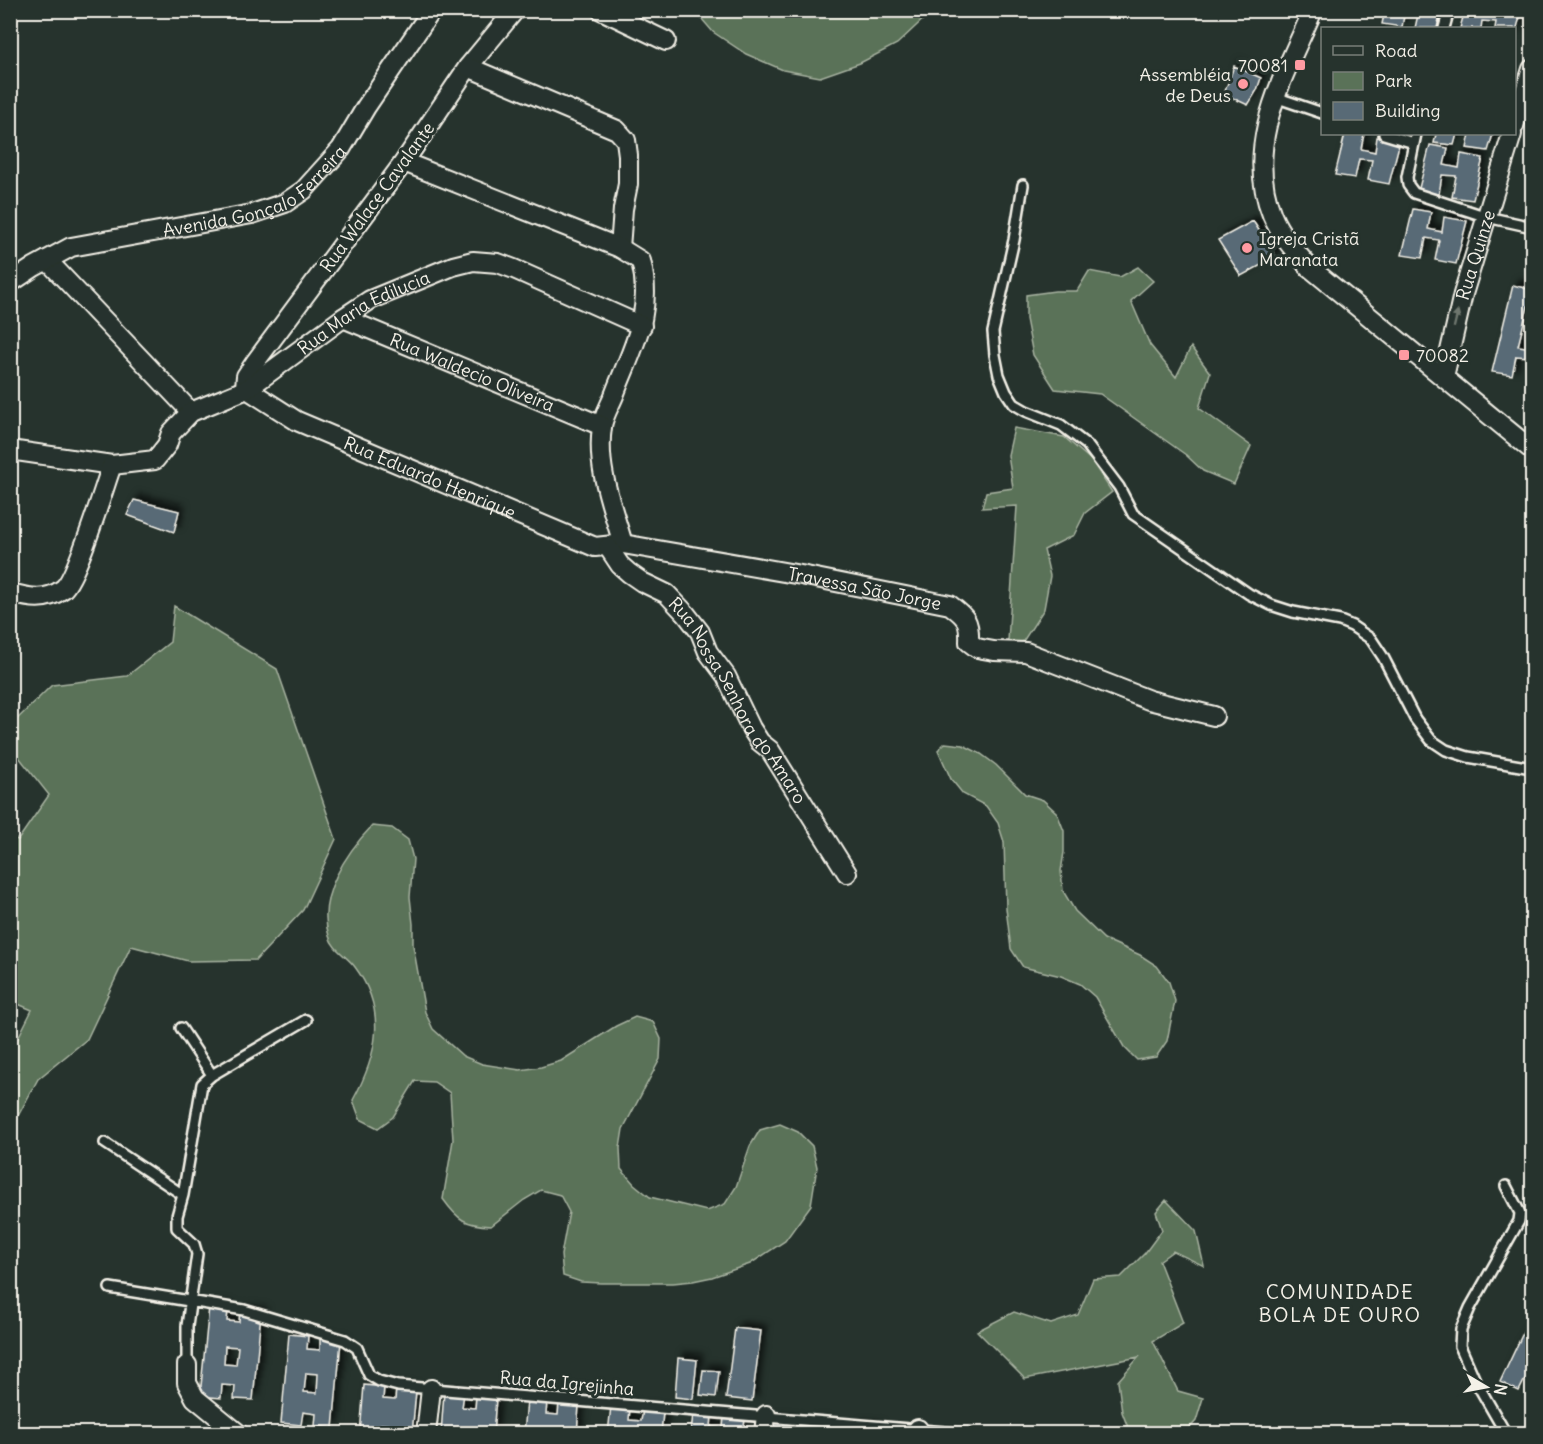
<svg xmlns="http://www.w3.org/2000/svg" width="1543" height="1444" font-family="Delius,sans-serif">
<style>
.green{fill:#5a7258;stroke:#a7b2a0;stroke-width:1.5}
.building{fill:#586a76;stroke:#f4f1e8;stroke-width:1.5;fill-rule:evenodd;filter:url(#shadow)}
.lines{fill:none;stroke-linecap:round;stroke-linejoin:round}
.service-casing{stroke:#f4f1e8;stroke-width:14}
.minor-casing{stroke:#f4f1e8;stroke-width:22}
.service{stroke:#26332d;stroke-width:9}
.minor{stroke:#26332d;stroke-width:18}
.oneway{fill:#6e766e}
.poi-dot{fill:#ff9aa2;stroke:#26332d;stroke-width:2}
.labels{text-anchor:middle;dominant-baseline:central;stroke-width:6;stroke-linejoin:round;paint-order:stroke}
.poi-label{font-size:18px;fill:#f4f1e8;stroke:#26332d;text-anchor:end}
.street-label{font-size:18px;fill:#f4f1e8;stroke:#26332d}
.neighbourhood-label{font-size:20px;letter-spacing:1.5px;fill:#f4f1e8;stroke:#26332d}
</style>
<defs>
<filter id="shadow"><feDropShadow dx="5.5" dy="-5.5" stdDeviation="3" flood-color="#0009"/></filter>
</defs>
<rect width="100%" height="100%" fill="#26332d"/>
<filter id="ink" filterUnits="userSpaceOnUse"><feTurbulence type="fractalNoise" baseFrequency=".0167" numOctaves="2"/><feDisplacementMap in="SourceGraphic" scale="12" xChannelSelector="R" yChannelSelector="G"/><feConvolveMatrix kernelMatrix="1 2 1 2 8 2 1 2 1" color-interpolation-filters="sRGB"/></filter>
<g filter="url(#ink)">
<path class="green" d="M695 11H932L897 44 860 63 820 77 783 70 746 54 713 32Z
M1138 267 1153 281 1131 301 1150 345 1176 377 1191 347 1210 373 1199 408 1251 446 1234 484 1203 471 1186 455 1100 394 1055 389 1033 355 1026 319V295L1055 291H1077L1089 271 1120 277Z
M1014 428 1064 437 1091 460 1112 492 1085 513 1074 535 1044 550 1050 576 1044 609 1022 643 1008 641 1017 506 982 508 986 492 1013 488 1008 455Z
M174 606 277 669 336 839 303 910 256 960 188 961 131 946 87 1039 38 1079 11 1129V1052L32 1010 11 1001V837L18 840 49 795 11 747V725L52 685 127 676 170 642Z
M945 743 963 745 981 754 996 765 1025 794 1043 800 1057 813 1064 831V852L1061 871 1063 891 1075 911 1104 939 1140 955 1157 966 1169 982 1175 1001 1167 1041 1156 1057 1137 1060 1124 1047 1095 997 1080 984 1061 976 1023 967 1011 949 1006 908 1004 842 998 823 986 806 963 794 951 779 938 750Z
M372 826 392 828 408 840 413 859 410 897 413 924V945L425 1012 433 1029 463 1056 482 1064 520 1070 541 1067 561 1061 616 1026 635 1017 653 1022 661 1039 660 1059 623 1129 620 1148 621 1169 634 1184 650 1197 707 1211 725 1204 736 1187 750 1146 760 1130 780 1124 798 1132 812 1146 817 1167 811 1205 785 1241 750 1264 712 1277 693 1281 673 1283H601L581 1282 563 1276 561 1255 569 1212 560 1195 541 1190 524 1200 491 1226C465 1225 458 1220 443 1199L453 1140 450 1093 434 1082 415 1081 393 1117 378 1128 360 1119 353 1100C377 1056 388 1011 355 967 347 956 333 950 329 936 316 897 347 852 372 826Z
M1166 1200 1196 1231 1204 1266 1173 1251 1159 1261 1183 1323 1153 1341 1178 1391 1203 1398 1196 1421 1185 1433H1130L1122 1412 1118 1381 1139 1357 1025 1379 977 1331 1014 1312 1051 1324 1078 1315 1093 1279 1121 1277 1145 1253 1162 1230 1156 1212Z"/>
<path class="building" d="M1385 10H1405L1402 27 1382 24Z
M1419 10H1441L1437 28H1415Z
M1465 10H1484L1499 14V10H1522L1514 38V28H1495L1496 22 1482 21 1481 28H1460Z
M1234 66 1261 78 1257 90 1248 105 1224 94Z
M1345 134H1364L1361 149 1375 152 1377 137 1400 141 1389 184 1368 180 1372 160 1359 159 1355 178 1335 175Z
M1436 134H1457L1454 145 1434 143Z
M1470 134H1493L1488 151 1467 148Z
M1430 145 1448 148 1444 165 1459 168 1461 154 1483 158 1473 200 1452 197 1456 176 1442 175 1439 194 1418 192Z
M1413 209 1431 212 1428 229 1442 232 1444 217 1467 221 1456 264 1435 260 1439 240 1426 238 1422 258 1402 255Z
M1253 221 1276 257 1241 276 1218 240Z
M1513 285 1532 290 1518 346 1532 348V379L1526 377 1530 357 1516 356 1512 375 1492 372Z
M134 500 179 511 174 532 127 515Z
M209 1307 228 1309 227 1321 239 1322 240 1311 261 1313 253 1400 234 1399 235 1386 222 1385 221 1398 200 1396ZM225 1346 238 1347 236 1365 224 1364Z
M1532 1314V1383L1525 1379 1519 1391 1500 1382Z
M735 1328 761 1331 752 1401 726 1398Z
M289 1334 308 1336 307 1349 320 1350V1339L341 1341 333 1428 315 1426 316 1414 303 1412 301 1425 281 1423ZM306 1373 318 1374 317 1393 304 1392Z
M678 1358 697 1360 693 1399 675 1397Z
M703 1370 719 1371 716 1397 700 1395Z
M364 1385 384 1387 383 1399 395 1400 396 1389 416 1391 412 1434H393L394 1425 381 1424 380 1434H360Z
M444 1392 464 1394 462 1407 475 1408 476 1397 496 1399 493 1434H473L474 1432 461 1431V1434H441Z
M527 1400 547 1401 546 1414 558 1415 559 1403 579 1405 577 1434H524Z
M611 1406 630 1407 629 1420 641 1421 643 1410 663 1412 661 1434H608Z
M693 1413 712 1415 711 1427 723 1428 724 1417 745 1419 743 1434H691Z
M774 1419 793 1421 792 1434H772Z
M805 1424 826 1425 825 1434H804Z
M856 1426 876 1428V1434H856Z"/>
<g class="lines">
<defs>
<path id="service" d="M1444 28 1449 10
M1275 97 1322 113
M1384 134 1414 143
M1416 134 1407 177 1408 185 1414 193 1487 217 1532 227
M1023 185 1014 240 993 332 995 355 999 375 1006 392 1014 404 1026 411 1061 425 1087 445 1119 487 1133 514 1249 594 1271 605 1293 612 1340 621 1352 626 1371 639 1383 657 1415 719 1431 740 1446 750 1468 757 1532 768
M181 1028 212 1075
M105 1143 183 1195
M1506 1186 1520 1213 1519 1221 1470 1308 1461 1329 1460 1346 1475 1380 1506 1434
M110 1288 244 1310 345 1340 357 1348 369 1375 379 1381 398 1386 969 1434
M187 1365V1326L197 1254 194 1244 177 1228V1216L183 1195 202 1084 212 1075 306 1020"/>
<g id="minor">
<path id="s1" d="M515 10 468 67 404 162 256 361 246 376 245 387 247 389 297 421 595 547 623 544 801 575 950 605C966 617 970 621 969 642L977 648 994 651 1026 652 1149 700 1214 716"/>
<path d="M601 10 666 41"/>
<path d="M1313 10C1285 75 1243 143 1272 215 1280 235 1295 251 1309 267L1532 450"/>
<path d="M468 67 617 130 626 140 628 155V184L623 209 620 248"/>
<path d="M1514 126 1532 69"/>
<path d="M404 162 620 248 641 261C654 313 633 346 615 393 611 404 603 416 602 427 596 467 612 506 623 544"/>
<path d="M47 260 191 412"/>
<path id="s2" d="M10 283 34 267 71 247 252 214 285 203 304 190 341 149 366 107 432 10"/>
<path id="s3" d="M343 318 602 426"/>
<path id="s4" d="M1444 377 1463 294 1512 134"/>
<path id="s5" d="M10 450 112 465 155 460 167 445 171 433 191 412 247 389 343 318 370 300 453 266 473 261 498 263 514 269 642 326"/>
<path id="s6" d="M608 547 620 565 629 573 642 582 667 594 686 614 700 632 708 652 726 676 751 728 760 742 770 750 847 873"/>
<path d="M10 593C30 598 45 602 63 589 77 578 104 487 112 465"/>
<path d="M187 1365V1383L195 1398 239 1434"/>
<path d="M426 1434 431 1389"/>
<path d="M764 1434 766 1415"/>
<path d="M917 1434 918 1429"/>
</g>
</defs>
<use href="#service" class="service-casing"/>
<use href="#minor" class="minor-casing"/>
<use href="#service" class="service"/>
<use href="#minor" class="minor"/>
</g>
<defs><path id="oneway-solid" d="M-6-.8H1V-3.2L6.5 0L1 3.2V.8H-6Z" transform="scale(1.5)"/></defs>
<use class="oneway" href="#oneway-solid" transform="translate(1456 319) rotate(-76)"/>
</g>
<g class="poi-dot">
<rect x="1294" y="59" width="12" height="12" rx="3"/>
<circle cx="1243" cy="84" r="6"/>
<circle cx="1247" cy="248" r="6"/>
<rect x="1398" y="349" width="12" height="12" rx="3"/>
</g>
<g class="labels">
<g class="poi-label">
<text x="1288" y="65">70081</text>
<text x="1231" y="74">Assembléia<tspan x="1231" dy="21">de Deus</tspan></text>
<text x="1259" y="238" text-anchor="start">Igreja Cristã<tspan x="1259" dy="21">Maranata</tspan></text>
<text x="1416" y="355" text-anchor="start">70082</text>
</g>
<g class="street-label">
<text stroke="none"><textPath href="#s2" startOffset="267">Avenida Gonçalo Ferreira</textPath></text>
<text transform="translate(377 197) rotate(-54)">Rua Walace Cavalante</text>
<text stroke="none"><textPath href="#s4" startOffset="126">Rua Quinze</textPath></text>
<text stroke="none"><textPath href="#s5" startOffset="408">Rua Maria Edilucia</textPath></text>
<text stroke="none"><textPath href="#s3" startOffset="140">Rua Waldecio Oliveira</textPath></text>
<text stroke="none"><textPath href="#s1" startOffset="672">Rua Eduardo Henrique</textPath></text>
<text stroke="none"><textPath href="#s1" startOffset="1125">Travessa São Jorge</textPath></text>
<text stroke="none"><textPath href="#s6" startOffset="206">Rua Nossa Senhora do Amaro</textPath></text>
<text transform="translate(567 1383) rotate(5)">Rua da Igrejinha</text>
</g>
<g class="neighbourhood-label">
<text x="1340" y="1291">COMUNIDADE<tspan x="1340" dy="23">BOLA DE OURO</tspan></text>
</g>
</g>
<rect width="1543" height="1444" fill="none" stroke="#26332d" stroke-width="36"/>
<rect x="18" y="18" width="1507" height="1408" fill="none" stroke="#f4f1e8" stroke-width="2" filter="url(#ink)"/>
<rect x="1321" y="27" width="195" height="108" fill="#26332d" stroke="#787f78" stroke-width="1.5"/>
<rect x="1333" y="46" width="30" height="9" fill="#26332d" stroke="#787f78" stroke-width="1.5"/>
<text x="1375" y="57" font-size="18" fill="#f4f1e8">Road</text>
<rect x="1333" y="72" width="30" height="18" fill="#5a7258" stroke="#787f78" stroke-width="1.5"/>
<text x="1375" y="87" font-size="18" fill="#f4f1e8">Park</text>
<rect x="1333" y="102" width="30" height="18" fill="#586a76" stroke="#787f78" stroke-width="1.5"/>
<text x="1375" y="117" font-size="18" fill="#f4f1e8">Building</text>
<g transform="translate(1486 1387) rotate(100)" stroke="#26332d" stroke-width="4.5" paint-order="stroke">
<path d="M0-4.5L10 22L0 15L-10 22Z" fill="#f4f1e8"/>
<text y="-9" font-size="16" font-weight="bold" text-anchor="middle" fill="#f4f1e8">N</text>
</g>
</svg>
